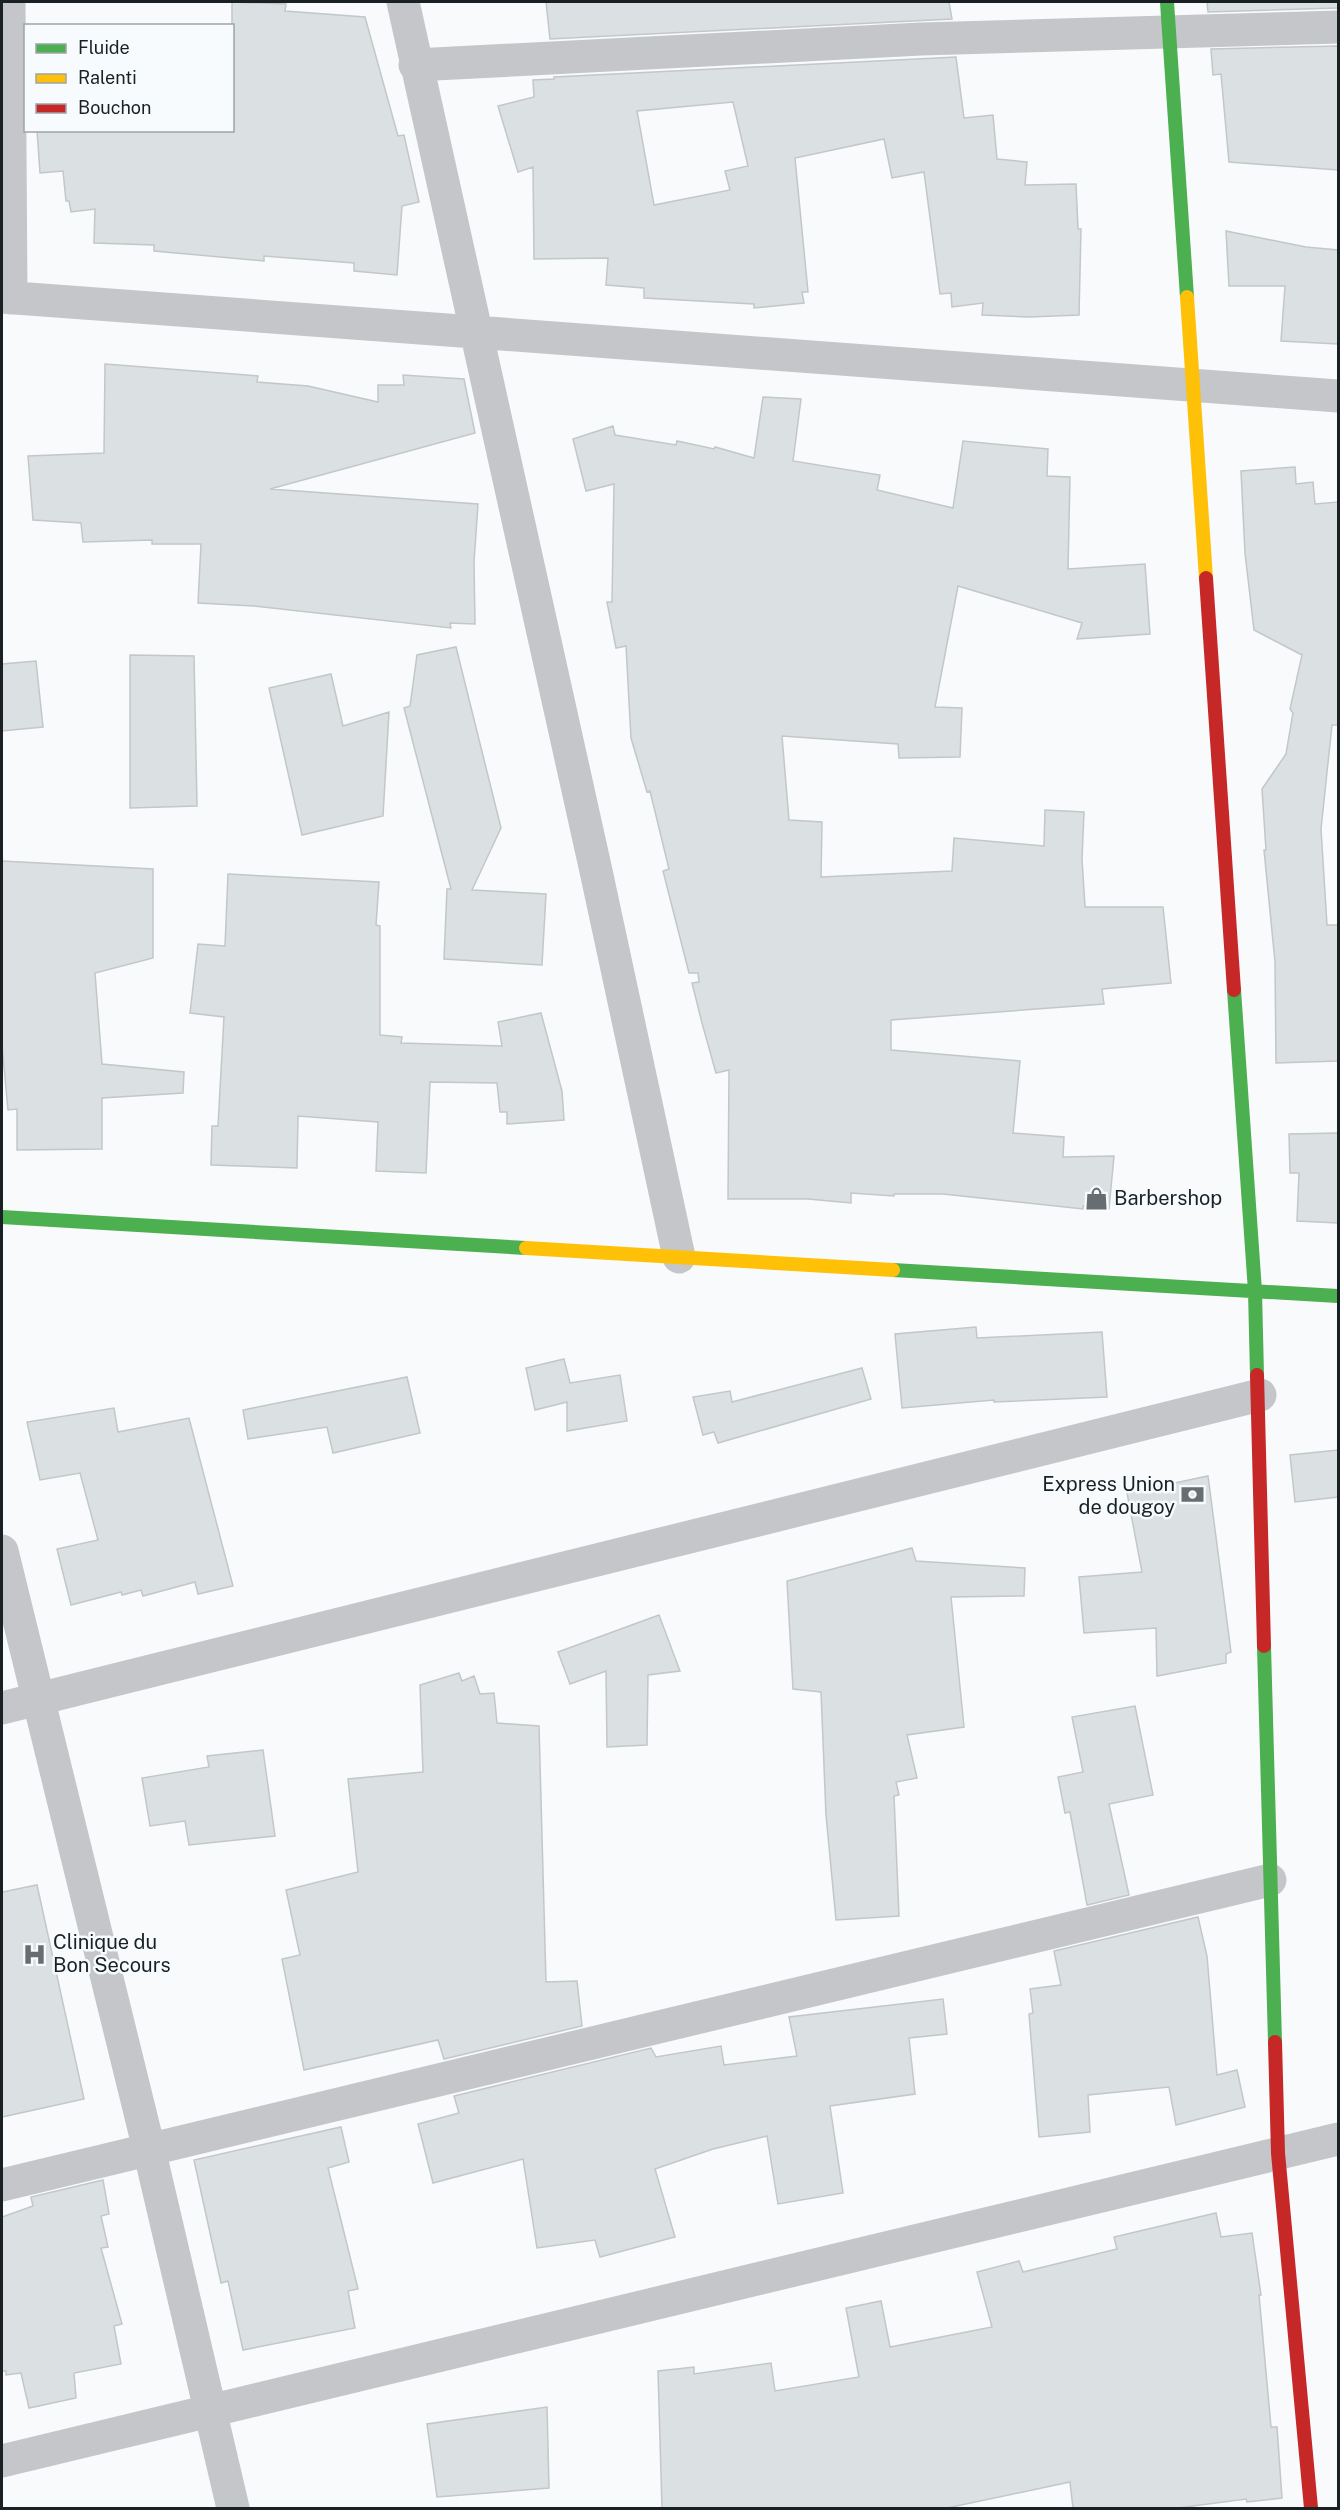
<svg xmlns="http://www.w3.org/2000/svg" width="1340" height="2510" font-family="'Public Sans',sans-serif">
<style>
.building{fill:#dbe0e2;stroke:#c2c7c9;stroke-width:1.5;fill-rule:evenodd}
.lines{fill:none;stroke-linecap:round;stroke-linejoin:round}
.street{stroke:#c4c6c9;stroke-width:33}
.fast{stroke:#4caf50;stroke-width:14}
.slow{stroke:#ffc107;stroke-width:14}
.jam{stroke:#c62828;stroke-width:14}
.labels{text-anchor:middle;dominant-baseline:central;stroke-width:5;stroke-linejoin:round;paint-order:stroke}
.poi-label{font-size:20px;fill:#192125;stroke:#f7fbfd;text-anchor:start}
</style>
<rect width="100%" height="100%" fill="#f8fafc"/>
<path class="building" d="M232 2 286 4 285 11 365 17 398 136 404 135 419 202 402 206 397 275 354 271V263L264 256V261L154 251V245L94 243 95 209 71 212 69 201H66L63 171 40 173 37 130H232Z
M546 2H949L952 19 550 39Z
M1207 2H1338V8L1208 12Z
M1338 46V170L1229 162 1221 74 1213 75 1211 49Z
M956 57 964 118 993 115 997 159 1027 162 1025 185 1076 184 1078 229H1081L1079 315 1029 317 982 315 983 303 952 307 951 293 940 294 924 172 892 178 884 139 795 158 808 292H802L804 303 754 308V304L644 298V288L606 285 608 258 534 259 533 167 518 172 498 106 534 97 533 80 554 79V77ZM733 102 748 166 725 171 730 190 654 205 637 111Z
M1226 231 1306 247 1338 250V344L1281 341 1285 286H1229Z
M105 364 258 376 257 382 308 386 378 402V385H404L403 375 464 379 475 433 270 489 478 504 474 562 475 624 450 623 451 628 254 606 198 603 201 544H152V540L83 542 81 523 33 520 28 456 104 453Z
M763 397 801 399 793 461 880 475 877 490 953 508 963 441 1048 449 1047 476 1070 477 1068 569 1145 564 1150 634 1077 639 1082 623 958 586 935 707 962 708 960 757 899 758 898 744 782 736 789 820 822 822 821 877 952 871 954 838 1044 846 1045 810 1084 812 1082 859 1085 907H1163L1171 983 1102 989 1104 1004 891 1020V1050L1020 1061 1013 1133 1064 1137 1063 1157 1114 1156 1109 1209 1083 1206V1209L943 1194H894V1196L851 1193V1203L808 1199H728L729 1070 716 1073 702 1023 692 983 699 982 698 973H689L663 871 669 869 650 791 647 792 631 738 626 646 616 648 607 602H612L614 484 586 491 573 439 613 426 615 435 676 445 677 441 714 449 715 447 754 458Z
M1295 467 1296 484 1313 482 1315 504 1338 502V725H1332L1321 829 1327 925H1338V1061L1276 1063 1275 962 1264 850H1266L1262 789 1286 754 1293 713 1290 709 1302 655 1254 630 1245 553 1241 471Z
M456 647 501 828 472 890 546 894 542 965 444 959 447 889H451L404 708 410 706 417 655Z
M130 655 194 656 197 806 130 808Z
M36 661 43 727 2 731V664Z
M331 674 343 726 389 712 383 816 302 835 269 688Z
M2 861 153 869V958L95 973 102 1064 184 1072 183 1093 102 1098V1149L17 1150V1109L8 1110 2 1045Z
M228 874 379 882 376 925 380 926V1035L402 1037 401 1043 502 1046 498 1022 541 1013 562 1091 564 1120 507 1124V1112H500L497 1083 430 1082 426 1173 376 1171 378 1122 298 1116 297 1168 211 1165 212 1126H218L224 1017 190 1013 198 944 225 946Z
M1338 1133V1223L1297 1221 1299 1173H1290L1289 1134Z
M976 1327 977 1338 1102 1332 1107 1397 994 1402V1400L902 1408 895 1334Z
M564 1359 570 1383 620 1375 627 1421 567 1431V1402L535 1410 526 1368Z
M862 1368 871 1399 718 1443 714 1432 703 1435 693 1397 730 1391 732 1402Z
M407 1377 420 1433 333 1453 327 1427 248 1439 243 1410Z
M114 1408 118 1432 189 1418 233 1586 198 1594 195 1582 143 1596 141 1590 122 1595 121 1592 71 1605 57 1549 98 1540 80 1473 40 1480 27 1422Z
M1338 1450V1497L1295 1502 1290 1455Z
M1208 1476 1231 1652 1226 1654V1663L1157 1676 1156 1628 1084 1633 1079 1577 1142 1572 1127 1493Z
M912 1548 916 1561 1025 1568 1024 1596 951 1597 964 1727 907 1735 917 1778 896 1782 899 1795 894 1796 899 1916 836 1920 826 1815 821 1692 793 1689 787 1581Z
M659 1615 680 1671 648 1675 647 1745 607 1747 606 1671 570 1684 558 1652Z
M459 1673 462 1681 474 1676 480 1694 494 1693 497 1723 539 1726 546 1982 577 1981 582 2026 444 2059 438 2040 304 2070 282 1959 300 1955 286 1890 358 1872 348 1779 423 1772 420 1685Z
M1135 1706 1153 1795 1109 1804 1129 1895 1087 1905 1070 1812 1065 1813 1058 1777 1083 1772 1072 1717Z
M263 1750 275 1836 189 1845 185 1821 150 1826 142 1778 209 1767 207 1756Z
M37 1885 84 2099 2 2117V1892Z
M1198 1917 1207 1956 1217 2075 1237 2070 1245 2107 1176 2125 1169 2087 1088 2095 1090 2132 1039 2137 1029 2014 1033 2013 1030 1989 1061 1985 1054 1951Z
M943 1999 947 2034 909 2038 915 2094 830 2106 843 2193 778 2204 767 2136 713 2149 655 2169 675 2237 600 2257 595 2240 537 2248 523 2159 433 2183 418 2124 459 2113 454 2096 651 2048 656 2057 721 2046 724 2065 797 2056 789 2017Z
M341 2127 349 2162 328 2168 358 2289 348 2291 355 2328 243 2350 228 2281 221 2283 194 2160Z
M103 2180 109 2214 101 2216 108 2247 101 2248 122 2324 114 2326 121 2364 74 2373 76 2398 29 2408 21 2373 6 2375V2371H2V2217L33 2206 31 2197Z
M1216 2213 1221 2237 1252 2233 1261 2295H1259L1271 2427H1277L1282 2498 1247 2502 1246 2499 1178 2508H1073L1070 2482 947 2508H662L658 2371 694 2367V2374L771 2363 775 2391 859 2377 846 2308 881 2301 890 2347 992 2327 977 2272 1019 2261 1023 2272 1117 2249 1114 2237Z
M547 2407 549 2488 437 2497 427 2424Z"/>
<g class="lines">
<path class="street" d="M9 2 11 298
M403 2 596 871 679 1257
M415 65 921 39 1338 27
M2 297 1338 396
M2 1551 149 2149 233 2508
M2 1708 1260 1395
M2 2185 1270 1880
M2 2461 1338 2139"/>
<path class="fast" d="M1167 2 1187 297
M1234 990 1255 1291 1257 1375
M2 1217 526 1248
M893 1270 1338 1296
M1264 1646 1275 2042"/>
<path class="slow" d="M1187 297 1206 578
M526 1248 893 1270"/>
<path class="jam" d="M1206 578 1234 990
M1257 1375 1264 1646
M1275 2042 1278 2153 1311 2508"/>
</g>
<defs>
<symbol id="shop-bare" viewBox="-9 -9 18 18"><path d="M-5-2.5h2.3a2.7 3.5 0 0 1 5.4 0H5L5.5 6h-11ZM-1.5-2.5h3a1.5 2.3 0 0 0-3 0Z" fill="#676d70" stroke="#f7fbfd" stroke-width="2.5" paint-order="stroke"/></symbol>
<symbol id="bank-bare" viewBox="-9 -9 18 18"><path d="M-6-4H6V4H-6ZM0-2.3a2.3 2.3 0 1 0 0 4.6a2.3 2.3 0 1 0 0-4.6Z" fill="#676d70" stroke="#f7fbfd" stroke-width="2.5" paint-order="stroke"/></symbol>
<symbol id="hospital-bare" viewBox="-9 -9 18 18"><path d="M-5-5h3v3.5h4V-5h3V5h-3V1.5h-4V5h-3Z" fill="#676d70" stroke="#f7fbfd" stroke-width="2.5" paint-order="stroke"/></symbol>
</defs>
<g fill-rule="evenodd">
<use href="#shop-bare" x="1080" y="1182" width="33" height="33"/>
<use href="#bank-bare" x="1176" y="1478" width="33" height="33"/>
<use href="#hospital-bare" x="18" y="1938" width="33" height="33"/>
</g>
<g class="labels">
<g class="poi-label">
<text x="1114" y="1198">Barbershop</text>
<text x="1175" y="1484" text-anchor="end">Express Union<tspan x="1175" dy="23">de dougoy</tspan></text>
<text x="53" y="1942">Clinique du<tspan x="53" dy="23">Bon Secours</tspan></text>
</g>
</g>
<rect width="1340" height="2510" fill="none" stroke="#192125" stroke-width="6"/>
<rect x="24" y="24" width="210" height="108" fill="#f7fbfd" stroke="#9ea4a7" stroke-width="1.5"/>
<rect x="36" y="44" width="30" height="9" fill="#4caf50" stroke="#9ea4a7" stroke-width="1.5"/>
<text x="78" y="54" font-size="18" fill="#192125">Fluide</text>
<rect x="36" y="74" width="30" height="9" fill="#ffc107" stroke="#9ea4a7" stroke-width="1.5"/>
<text x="78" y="84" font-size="18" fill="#192125">Ralenti</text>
<rect x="36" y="104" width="30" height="9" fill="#c62828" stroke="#9ea4a7" stroke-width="1.5"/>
<text x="78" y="114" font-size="18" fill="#192125">Bouchon</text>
</svg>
